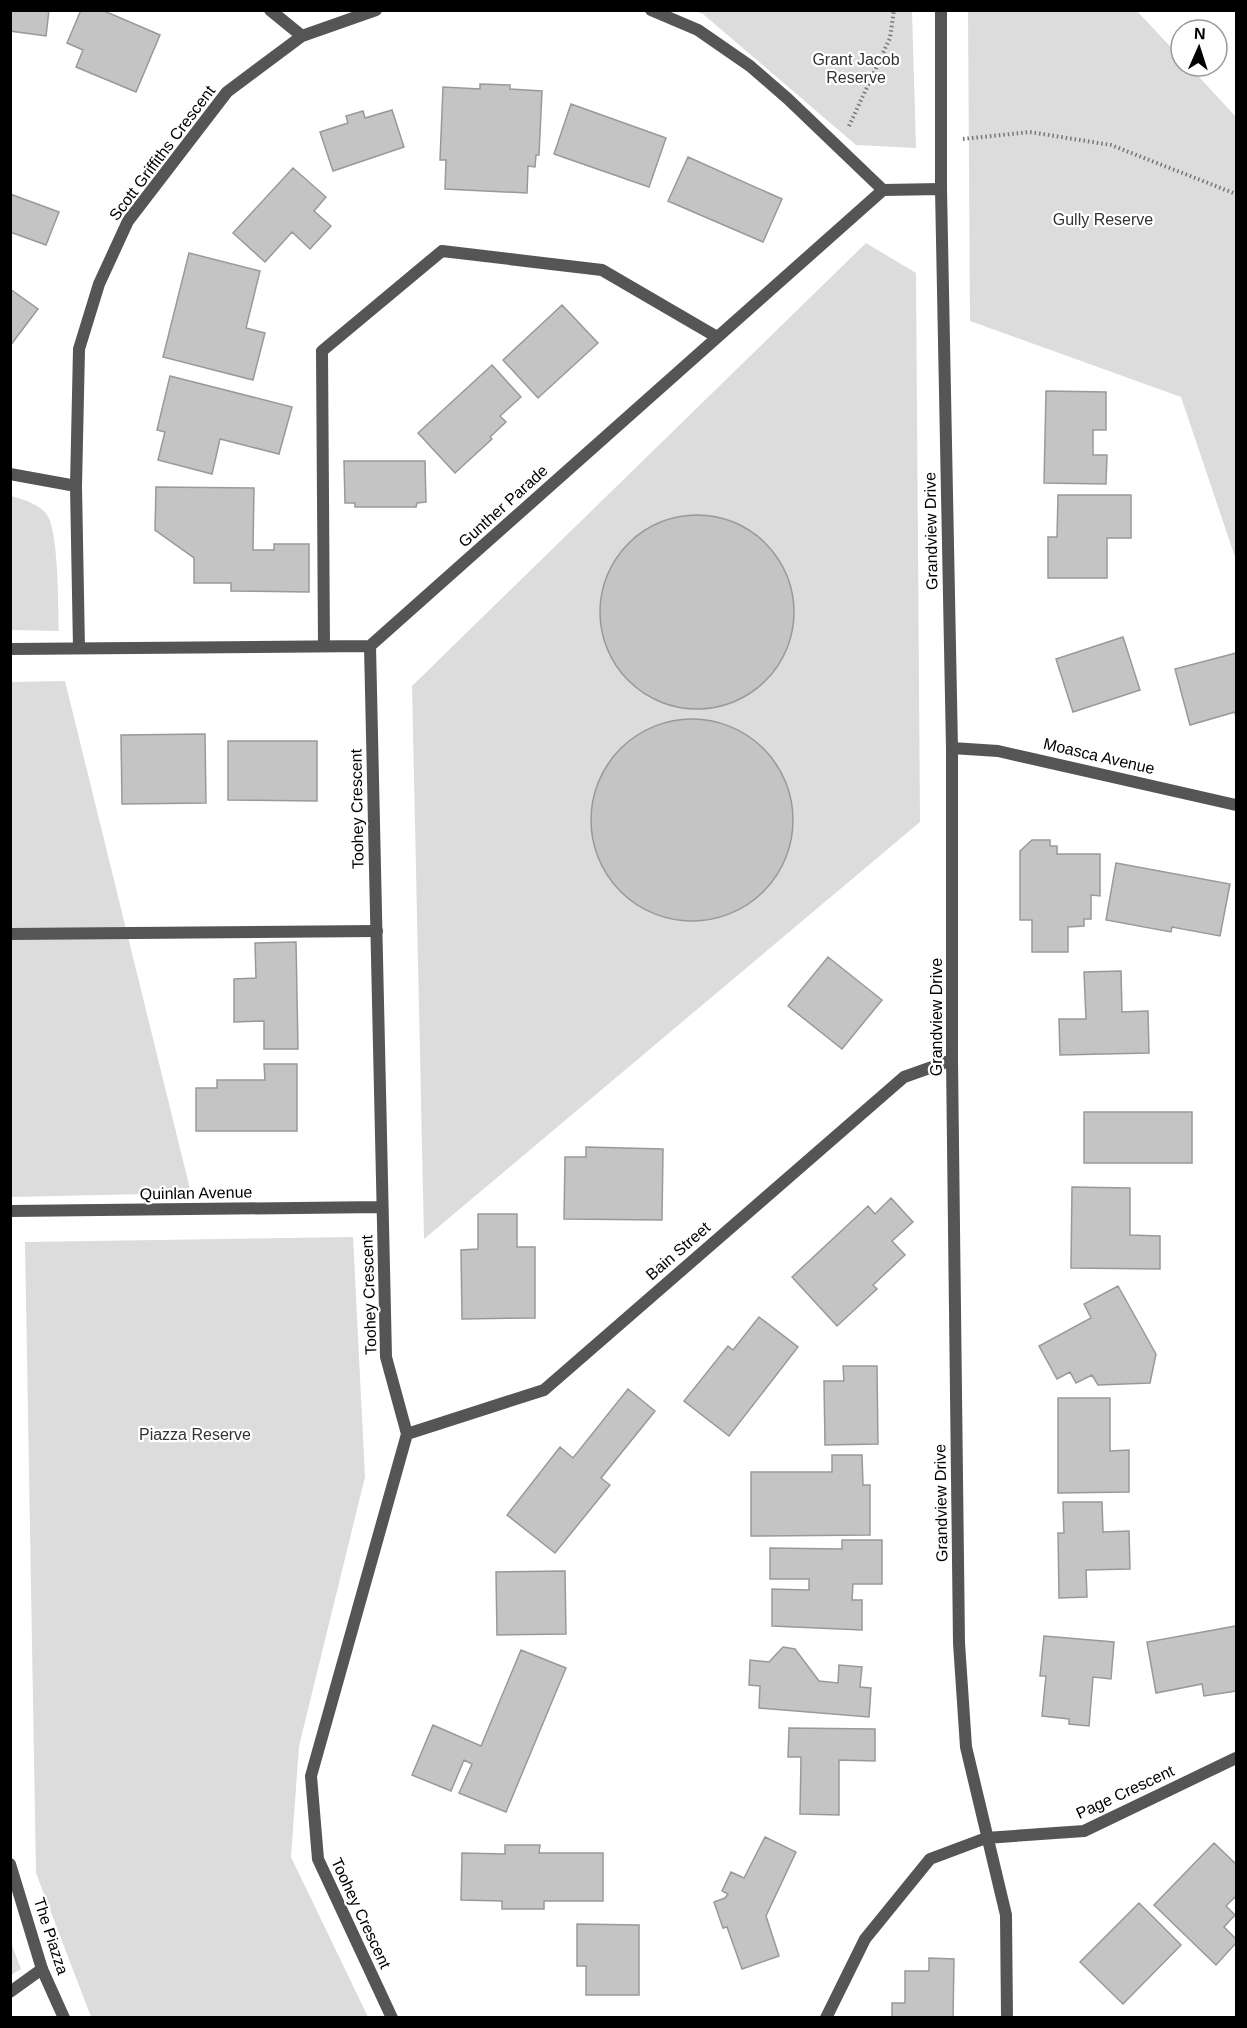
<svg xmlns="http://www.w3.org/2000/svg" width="1247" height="2028" font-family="Arial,sans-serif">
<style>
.green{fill:#dcdcdc}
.building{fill:#c4c4c4;stroke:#999;stroke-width:1.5}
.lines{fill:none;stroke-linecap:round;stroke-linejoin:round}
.path{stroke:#777;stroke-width:4;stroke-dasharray:1.5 3;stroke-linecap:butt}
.service{stroke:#555;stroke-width:12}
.minor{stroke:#555;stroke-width:12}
.tertiary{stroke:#555;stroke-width:12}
.labels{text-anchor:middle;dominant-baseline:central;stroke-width:4.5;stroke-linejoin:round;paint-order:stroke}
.park-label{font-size:16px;fill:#333;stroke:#fff}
.street-label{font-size:16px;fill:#000;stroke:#fff}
</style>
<rect width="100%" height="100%" fill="#fff"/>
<path class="green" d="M694 11H912L916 148 856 145 703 14Z
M968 11H1137L1181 58V66H1189L1236 117V560L1181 397 970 321Z
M866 243 916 273 920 822 424 1239 412 686Z
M11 496C22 499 40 504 47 515 59 532 58 607 59 631L11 630Z
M65 681 191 1193 11 1197 10 682Z
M353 1237 365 1477 299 1746 291 1857 368 2017H91L36 1873 25 1242Z
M10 1940 21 1969 11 1975H10Z"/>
<path class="building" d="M10 10H49L46 36 10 31Z
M81 10H102L160 35 136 92 76 67 83 50 67 43Z
M480 84 510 85V89L542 91 539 155H536L535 167 528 166 527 193 445 189 446 160H440L443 87 480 89Z
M571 104 666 138 649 187 554 154Z
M392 110 404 147 333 171 320 132 348 123 346 116 363 111 365 118Z
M688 157 782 199 763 242 668 201Z
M293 168 326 197 314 211 331 226 310 249 292 232 265 262 233 233Z
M10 194 59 212 46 245 10 232Z
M189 253 260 271 246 328 265 333 253 380 163 357Z
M10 289 38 309 10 346Z
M562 305 598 343 538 398 503 360Z
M492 365 521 397 500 416 506 422 490 437 492 439 455 473 418 433Z
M170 376 292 407 279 454 220 439 212 474 158 460 165 432 157 430Z
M1046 391 1106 392V430H1093V455H1107L1106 484 1044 483Z
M344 461H425L426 502 417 503 416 507H355V503H345Z
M156 487 254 488 253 550H274V544H309V592L231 591V583H194V558L155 530Z
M1058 495H1131V538H1107V578H1048V537H1057Z
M600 612a97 97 0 1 1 194 0a97 97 0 1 1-194 0Z
M1123 637 1140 690 1073 712 1056 659Z
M1236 653V719L1235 712 1190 725 1175 669Z
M591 820a101 101 0 1 1 202 0a101 101 0 1 1-202 0Z
M205 734 206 803 122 804 121 735Z
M228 741H317V801L228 800Z
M1032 840H1050V846H1057V854H1100V896L1091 895V919H1084V926L1068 927V952H1032V920H1020V851Z
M1116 863 1230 884 1220 936 1172 927 1171 932 1106 920Z
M296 942 298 1049H264V1021L234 1022V979L256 978 255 943Z
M828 957 882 1000 842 1049 788 1006Z
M1121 971 1122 1012 1148 1011 1149 1053 1060 1055 1059 1019H1086L1084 972Z
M264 1064H297V1131H196V1088H217V1080H265Z
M1084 1112H1192V1163H1084Z
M586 1147 663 1149 662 1220 564 1219 565 1157H586Z
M1072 1187 1130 1188V1235L1160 1236V1269L1071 1268Z
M891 1198 913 1222 892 1241 905 1255 873 1285 877 1289 837 1326 792 1277 868 1206 875 1214Z
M478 1214H517V1247H535V1318L462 1319 461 1250 478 1249Z
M1118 1286 1156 1354 1150 1383 1098 1385 1092 1375 1076 1383 1070 1372 1057 1379 1039 1346 1091 1318 1084 1304Z
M759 1317 798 1347 729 1436 684 1401 728 1346 733 1350Z
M843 1366H877L878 1444 825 1445 824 1381H844Z
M628 1389 655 1411 601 1478 610 1485 555 1553 507 1515 560 1447 573 1458Z
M1058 1398H1110V1451L1129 1450V1492L1058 1493Z
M832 1455H862L863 1485H870V1535L751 1536V1472H832Z
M1063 1502H1102L1103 1532 1129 1531 1130 1569 1086 1570 1087 1597 1059 1598 1058 1533H1064Z
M842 1540H882V1584H853L852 1600H862V1630L772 1626V1589L809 1590V1579H770V1548L842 1549Z
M565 1571 566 1634 497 1635 496 1572Z
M1236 1626V1691L1204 1696 1202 1684 1156 1693 1147 1642Z
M1044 1636 1114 1642 1111 1679 1093 1677 1089 1726 1069 1724V1719L1042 1716 1046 1676H1040Z
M783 1647 795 1649 819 1681 838 1683 839 1665 862 1667 860 1687 871 1688 869 1717 759 1708 760 1686 749 1685 750 1660 769 1662Z
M521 1650 566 1668 506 1812 459 1793 472 1764 464 1760 451 1791 412 1775 433 1725 481 1746Z
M789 1728 875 1729V1761L839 1760V1815L800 1814 801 1757H788Z
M765 1837 796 1852 766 1916 779 1956 742 1969 727 1927 723 1928 714 1902 725 1898 728 1894 722 1891 731 1872 744 1878Z
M1214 1843 1236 1864V1896L1226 1906 1235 1915 1224 1927 1236 1939V1943L1216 1965 1154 1905Z
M505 1845H540L539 1853H603V1901H544V1909H502V1901L461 1900 462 1853 505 1854Z
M1139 1903 1181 1945 1123 2004 1080 1962Z
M577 1924 639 1925V1995H586V1966H577Z
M929 1958 954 1959 953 2018H892V2003H905V1971H929Z"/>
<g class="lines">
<path class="path" d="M849 126 890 38 894 10
M963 139 1030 132 1111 145 1236 194"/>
<path class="service" d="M324 646 322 351 442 251 602 270 717 337
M10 934 377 931
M10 1992 42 1969"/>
<path class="minor" d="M270 10 302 36
M651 10 698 30 750 66 788 99 883 190
M10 474 76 486
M370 646 386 1357 407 1434 311 1776 318 1859 392 2018
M79 648 76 486 79 349 99 284 128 221 227 92 302 36 376 10
M10 649 370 646 883 190 941 189 952 748V1060L959 1643 966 1747 1006 1915 1007 2018
M952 748 998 751 1236 805
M10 1211 382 1207
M407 1434 544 1390 904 1077 952 1060
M10 1864 42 1969 64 2018
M826 2018 865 1939 930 1859 986 1838 1084 1831 1236 1758"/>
<path class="tertiary" d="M941 10V189"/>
</g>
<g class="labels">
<g class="park-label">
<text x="856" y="59">Grant Jacob<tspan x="856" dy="18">Reserve</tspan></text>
<text x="1103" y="219">Gully Reserve</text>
<text x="195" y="1434">Piazza Reserve</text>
</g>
<g class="street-label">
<text transform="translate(162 153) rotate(-53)">Scott Griffiths Crescent</text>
<text transform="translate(503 506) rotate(-42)">Gunther Parade</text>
<text transform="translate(931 531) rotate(-91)">Grandview Drive</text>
<text transform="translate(1099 756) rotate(13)">Moasca Avenue</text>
<text transform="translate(357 809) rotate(-91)">Toohey Crescent</text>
<text transform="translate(936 1017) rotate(-90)">Grandview Drive</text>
<text transform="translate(196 1193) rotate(-1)">Quinlan Avenue</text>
<text transform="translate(678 1251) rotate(-41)">Bain Street</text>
<text transform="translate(369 1295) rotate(-92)">Toohey Crescent</text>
<text transform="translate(941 1503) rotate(-91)">Grandview Drive</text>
<text transform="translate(1125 1792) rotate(-25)">Page Crescent</text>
<text transform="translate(361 1913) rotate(65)">Toohey Crescent</text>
<text transform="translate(51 1936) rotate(72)">The Piazza</text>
</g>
</g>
<rect width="1247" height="2028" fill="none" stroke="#000000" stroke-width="24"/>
<g transform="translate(1199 48) rotate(3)"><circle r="28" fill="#ffffff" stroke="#999999" stroke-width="1.5"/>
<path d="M0-4.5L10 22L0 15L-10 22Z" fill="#000000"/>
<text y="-9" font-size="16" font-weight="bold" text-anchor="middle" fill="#000000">N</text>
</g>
</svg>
